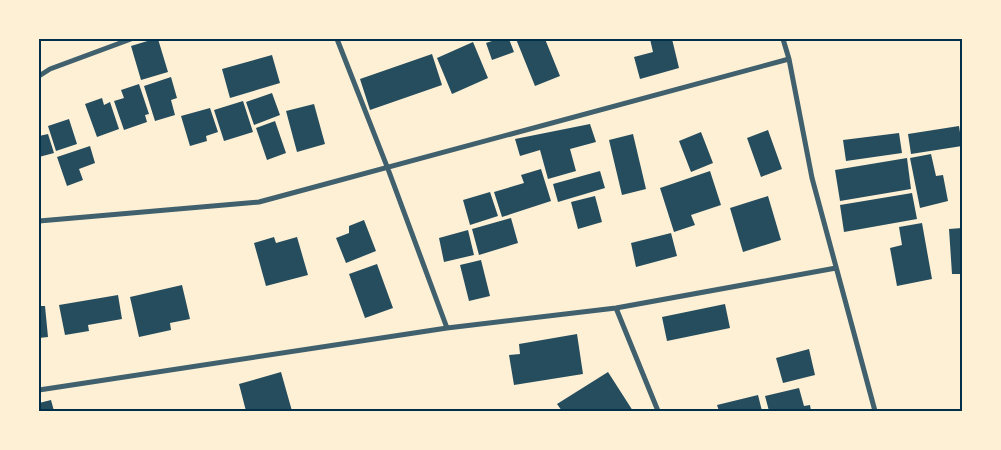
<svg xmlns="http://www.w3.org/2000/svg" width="1001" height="450" font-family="Karla,sans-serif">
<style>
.building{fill:#264d5e}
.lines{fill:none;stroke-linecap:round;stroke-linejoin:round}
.minor{stroke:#3f606c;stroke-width:5}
.neatline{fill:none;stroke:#003049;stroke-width:2}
</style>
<rect width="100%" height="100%" fill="#fdf0d5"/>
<path class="building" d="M154 39H158L168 72 141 80 131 46Z
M498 39H509L514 52 492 60 486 43Z
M516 39H545L560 76 535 86Z
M650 39H672L679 68 640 79 634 57 653 52Z
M473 42 488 78 452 94 437 58Z
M432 54 442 85 370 110 360 79Z
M272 55 280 83 230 98 222 69Z
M171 77 177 98 171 100 175 115 155 121 144 86Z
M139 84 149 114 145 115 147 122 124 130 114 101 124 98 121 90Z
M272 93 280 115 254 125 246 102Z
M102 98 104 105 110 102 119 129 97 137 85 104Z
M243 101 253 132 224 141 214 110Z
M314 104 325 144 297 152 286 111Z
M210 108 218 132 206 136 207 141 190 146 181 116Z
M69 119 77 144 56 151 48 126Z
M275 121 286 153 267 160 256 128Z
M590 124 596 142 570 149 576 171 548 179 540 150 520 156 515 139Z
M959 126 962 146 911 154 908 134Z
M768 130 782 169 761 177 747 138Z
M701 132 713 163 691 172 679 141Z
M899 133 902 153 846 161 843 140Z
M48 134 54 153 39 157V136Z
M633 134 646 189 622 195 609 140Z
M90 146 95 163 79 169 83 180 67 186 57 157Z
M931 154 936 176 943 175 948 201 920 208 910 158Z
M907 158 911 189 840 201 835 170Z
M541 169 551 201 502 217 494 192 524 183 521 175Z
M600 171 605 188 558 202 553 184Z
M710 171 721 205 691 215 695 225 674 232 660 188Z
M490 192 498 216 470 225 463 200Z
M912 193 917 219 844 232 840 205Z
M595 196 602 222 578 229 571 202Z
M768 196 781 240 743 252 730 208Z
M511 218 518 243 479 255 472 229Z
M364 220 376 251 346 263 336 238 349 233V226Z
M922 223 932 279 897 286 890 248 902 245 899 227Z
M962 228V274H952L949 229Z
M468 230 474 255 444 262 439 238Z
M671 233 677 256 636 267 631 243Z
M274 237 276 243 297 237 308 275 266 286 254 243Z
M481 260 490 296 469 301 460 265Z
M377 264 393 308 365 318 349 274Z
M182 285 190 319 170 323 171 330 139 337 130 297Z
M118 295 122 319 88 325 89 331 65 335 59 305Z
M725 304 730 328 667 341 662 317Z
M39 306H45L48 337 39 338Z
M577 334 583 374 514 385 509 355 520 354 519 344Z
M809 349 815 375 783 383 776 358Z
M281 372 292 411H246L239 384Z
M608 372 633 411H562L557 404Z
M799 388 804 406 810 405 811 411H769L765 396Z
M758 395 762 411H719L717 405Z
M51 400 54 411H39V403Z"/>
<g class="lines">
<path class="minor" d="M783 39 789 59 812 178 875 411
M39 76 50 69 131 39
M39 221 259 202 789 59
M616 308 658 411
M447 328 616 308 836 268
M39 390 447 328 388 169 337 39"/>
</g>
<rect width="1001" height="450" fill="none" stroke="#fdf0d5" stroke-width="80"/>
<rect x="40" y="40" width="921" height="370" class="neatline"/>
</svg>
